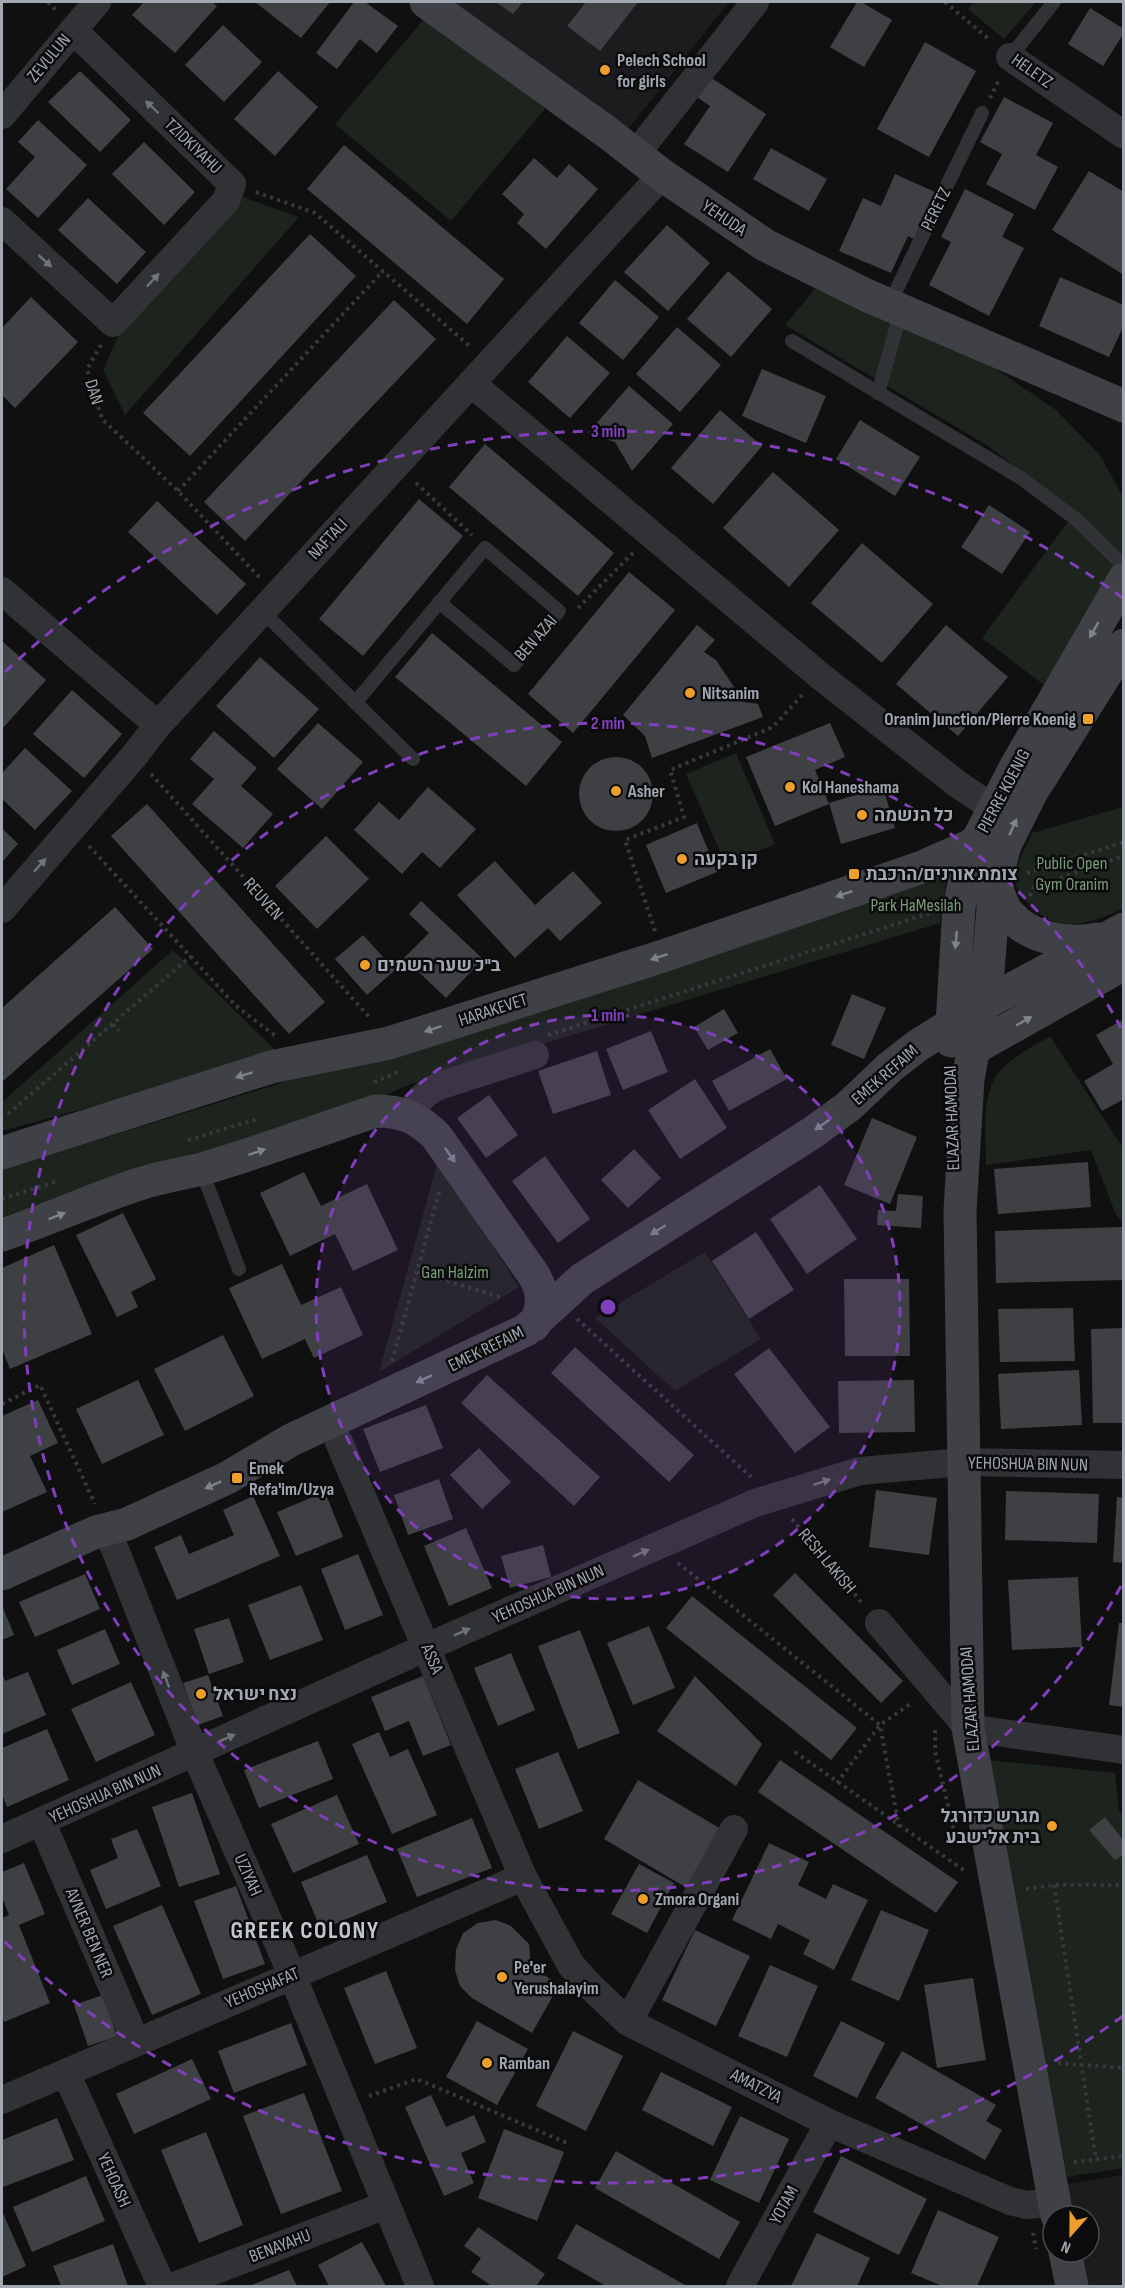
<svg xmlns="http://www.w3.org/2000/svg" width="1125" height="2288" font-family="'Sofia Sans Condensed',Heebo,sans-serif">
<style>
.built{fill:#1c1c1e}
.green{fill:#1c241d}
.building{fill:#3f4044}
.lines{fill:none;stroke-linecap:round;stroke-linejoin:round}
.path{stroke:#37393d;stroke-width:4;stroke-dasharray:3 4.5;stroke-linecap:butt}
.lane{stroke:#313236;stroke-width:14}
.street{stroke:#313236;stroke-width:28}
.secondary{stroke:#3f4146;stroke-width:33}
.oneway{fill:#6f737a}
.oneway2{fill:#7f848c}
.ring{fill:none;stroke:#813fbd;stroke-width:3;stroke-dasharray:10 8}
.poi-dot{fill:#ee9f2b;stroke:#0b0b0c;stroke-width:2}
.labels{text-anchor:middle;dominant-baseline:central;stroke-width:5;stroke-linejoin:round;paint-order:stroke}
.street-label{font-size:18px;fill:#a1a8b2;stroke:#0b0b0c}
.poi-label{font-size:18px;font-weight:bold;fill:#a1a8b2;stroke:#0b0b0c;text-anchor:start}
.park-label{font-size:18px;fill:#799d78;stroke:#0b0b0c}
.district-label{font-size:24px;font-weight:bold;letter-spacing:1.5px;fill:#c2c6ce;stroke:#0b0b0c}
.centre{fill:#813fbd;stroke:#0b0b0c;stroke-width:3}
.ring-label{font-size:18px;text-anchor:middle;font-weight:bold;fill:#813fbd;stroke:#0b0b0c;stroke-width:5;stroke-linejoin:round;paint-order:stroke}
</style>
<rect width="100%" height="100%" fill="#101011"/>
<path class="built" d="M448 2H729L621 138Z
M1123 2175V2286H1082L1075 2252H1089V2216H1068L1062 2185Z"/>
<path class="green" d="M974 2H1036L1004 39 968 9Z
M430 12 545 109 451 221 335 124Z
M243 197 299 217 125 415 103 370 120 332Z
M820 283 952 339 1056 410 1100 455 1122 495 1123 555 1044 685 982 638 1076 511 988 446 785 325Z
M736 753 775 844 726 865 686 774Z
M1123 807V909C1086 925 1057 936 1026 901 1018 893 1013 883 1016 872 1019 858 1027 845 1032 833Z
M948 869 940 923 408 1085 374 1100 2 1217V1170L400 1046Z
M173 950 276 1051 160 1088 2 1131V1102Z
M1050 1036 1123 1148V1222L1116 1215 1091 1150 986 1165C986 1138 981 1102 995 1078 1004 1061 1034 1046 1050 1036Z
M438 1161 519 1287 379 1372Z
M705 1252 761 1339 675 1391 595 1318Z
M989 1760 1115 1773 1119 1810 1124 1818 1123 2168 1067 2177Z"/>
<path class="building" d="M144 2H212L217 6 175 53 132 15Z
M255 2H330L301 38Z
M354 2H365L398 26 377 53 360 39 337 69 316 53Z
M496 2H523L513 14Z
M586 2H638L600 51 567 26Z
M857 2H861L892 20 864 67 830 47Z
M1090 8 1124 29V33L1103 66 1068 44Z
M223 25 262 62 224 102 185 65Z
M925 42 976 71 929 157 877 129Z
M80 71 131 120 100 152 48 102Z
M278 71 318 107 275 156 234 119Z
M707 75 766 114 728 172 684 144 710 106 694 95Z
M1004 97 1053 123 1036 155 1058 167 1035 210 986 184 1002 154 980 142Z
M38 120 87 165 38 218 6 189 35 157 18 142Z
M144 142 195 192 164 225 112 174Z
M344 145 504 279 467 324 307 189Z
M771 148 827 179 809 211 753 179Z
M534 158 557 178 569 164 598 189 546 249 517 223 524 214 502 194Z
M1089 171 1124 192V275L1052 230Z
M895 174 935 192 914 239 908 236 891 273 839 251 863 198 881 206Z
M965 189 1014 214 1002 237 1024 248 989 316 929 285 951 242 941 237Z
M88 198 146 252 117 284 58 230Z
M667 225 710 263 668 311 624 272Z
M310 234 356 276 190 456 143 413Z
M728 271 772 309 731 357 687 319Z
M1060 277 1124 305V325L1109 357 1039 326Z
M615 280 659 317 623 360 579 323Z
M31 297 78 342 15 408 2 395V328Z
M394 300 436 339 245 541 204 502Z
M677 327 721 365 680 412 636 374Z
M567 336 610 373 570 418 528 382Z
M762 369 826 396 806 443 742 416Z
M629 386 673 424 632 471 615 442 588 433Z
M720 410 762 446 713 504 671 468Z
M860 420 920 457 895 496 836 459Z
M485 444 614 553 578 596 449 487Z
M773 472 839 530 789 587 723 528Z
M419 499 463 536 363 656 319 619Z
M157 501 246 584 217 615 128 532Z
M989 505 1030 532 1002 574 961 547Z
M862 543 933 604 882 663 811 603Z
M629 572 675 610 573 733 528 694Z
M697 625 715 640 704 652 716 660 744 702 758 704 763 717 652 758 645 736 623 715Z
M946 625 1008 677 958 736 896 684Z
M432 633 562 742 526 786 395 677Z
M2 641 46 680 2 729Z
M260 657 319 709 274 758 216 706Z
M72 690 122 734 84 778 33 734Z
M318 723 363 762 322 809 277 769Z
M830 723 845 757 815 770 829 804 775 826 746 757Z
M214 731 257 768 241 786 273 814 243 848 192 804 214 779 190 759Z
M25 748 72 791 35 830 2 799V773Z
M579 794a37 37 0 1 1 74 0a37 37 0 1 1-74 0Z
M428 787 476 829 440 868 422 852 402 874 354 830 379 802 399 820Z
M883 787 895 828 841 844 829 803Z
M147 804 325 1002 289 1034 111 836Z
M697 823 717 872 666 893 646 845Z
M2 828 18 844 2 862Z
M326 836 369 879 317 929 275 886Z
M495 861 535 905 573 871 602 903 560 941 548 928 515 958 457 895Z
M421 901 483 959 446 998 404 958 429 933 409 914Z
M115 907 153 949 2 1082V1008Z
M363 935 395 970 367 995 335 959Z
M852 994 886 1008 864 1059 831 1045Z
M724 1009 738 1033 708 1050 694 1027Z
M1124 1019V1099L1102 1111 1084 1081 1113 1064 1096 1035Z
M651 1031 668 1072 623 1090 606 1049Z
M770 1049 787 1079 729 1111 712 1081Z
M597 1051 611 1095 553 1114 538 1071Z
M695 1079 727 1128 680 1159 648 1110Z
M489 1095 518 1135 486 1158 457 1118Z
M872 1118 917 1137 890 1204 844 1185Z
M634 1149 661 1178 628 1208 601 1180Z
M545 1156 590 1219 558 1243 512 1181Z
M1088 1162 1091 1207 998 1214 994 1169Z
M304 1172 321 1206 367 1184 398 1250 353 1271 335 1234 290 1256 260 1193Z
M820 1185 857 1239 807 1274 770 1219Z
M898 1194 923 1196 921 1228 877 1225 878 1210 896 1211Z
M123 1213 156 1279 131 1292 138 1307 117 1317 76 1235Z
M1124 1227V1280L996 1283 995 1231Z
M756 1232 794 1290 749 1319 712 1261Z
M54 1245 92 1334 10 1369 2 1349V1268Z
M282 1264 301 1305 341 1287 363 1335 314 1358 305 1339 262 1359 229 1288Z
M844 1279H909L910 1356H845Z
M1073 1308 1075 1361 1000 1362 998 1309Z
M1124 1328V1423H1093L1091 1329Z
M223 1335 254 1396 185 1431 154 1369Z
M575 1347 694 1455 669 1482 551 1373Z
M769 1348 830 1427 795 1453 734 1374Z
M1079 1370 1082 1425 1001 1429 998 1374Z
M487 1375 600 1477 574 1506 461 1403Z
M138 1380 164 1435 102 1464 76 1409Z
M914 1380 915 1432 839 1433 838 1381Z
M38 1400 58 1443 30 1456 47 1492 2 1512V1416Z
M426 1405 443 1448 380 1472 363 1429Z
M479 1448 511 1482 482 1509 450 1475Z
M439 1479 453 1519 408 1535 394 1495Z
M876 1490 937 1498 929 1555 869 1547Z
M1006 1491 1099 1494 1097 1543 1005 1540Z
M325 1492 343 1537 296 1556 277 1512Z
M253 1496 280 1556 177 1600 154 1547 181 1535 189 1554 234 1535 223 1510Z
M1117 1497 1124 1498V1563L1113 1562Z
M466 1528 492 1588 449 1606 424 1546Z
M543 1545 551 1577 510 1588 501 1556Z
M358 1554 383 1615 345 1630 321 1569Z
M795 1573 903 1681 881 1703 773 1595Z
M85 1574 100 1609 35 1637 19 1602Z
M1078 1577 1082 1647 1012 1650 1008 1580Z
M301 1585 323 1640 270 1660 248 1605Z
M692 1596 857 1728 831 1760 666 1628Z
M2 1605 14 1635 2 1640Z
M229 1618 244 1662 209 1674 194 1629Z
M1119 1623H1124V1707L1109 1705Z
M649 1626 675 1688 633 1705 607 1643Z
M105 1629 120 1664 72 1685 57 1650Z
M580 1630 620 1733 578 1749 538 1646Z
M511 1653 535 1710 498 1726 474 1668Z
M2 1672 5 1681 28 1672 46 1715 2 1734Z
M208 1675 223 1716 198 1725 183 1683Z
M423 1676 451 1745 423 1756 409 1721 385 1731 371 1697Z
M695 1676 762 1744 736 1786 657 1731Z
M131 1682 155 1735 96 1762 71 1709Z
M47 1729 69 1780 7 1807 2 1794V1748Z
M379 1732 390 1757 408 1749 437 1815 392 1834 352 1744Z
M318 1741 333 1779 259 1808 244 1770Z
M558 1752 583 1811 539 1829 515 1769Z
M780 1760 958 1882 936 1913 758 1792Z
M638 1780 721 1829 687 1888 604 1839Z
M192 1793 220 1874 179 1887 152 1807Z
M337 1795 359 1844 293 1873 271 1824Z
M1105 1817 1124 1841V1854L1115 1860 1089 1830Z
M472 1818 492 1868 417 1897 397 1849Z
M137 1829 161 1886 106 1909 90 1870 118 1858 111 1839Z
M769 1843 809 1862 798 1885 826 1899 833 1884 868 1900 834 1970 803 1954 810 1940 778 1924 771 1939 732 1920Z
M367 1855 387 1902 321 1930 301 1882Z
M24 1863 45 1914 19 1925 50 2003 4 2022 2 2016V1918L9 1915 2 1897V1872Z
M639 1864 674 1883 647 1933 611 1914Z
M236 1886 265 1964 223 1979 194 1901Z
M162 1905 201 1994 152 2015 113 1926Z
M881 1910 929 1930 899 2001 851 1980Z
M496 1920 511 1926 529 1944 531 1966 559 1985 532 2033 472 1998 460 1986 455 1970 456 1950 463 1933 478 1923Z
M695 1930 750 1956 716 2026 662 2000Z
M770 1965 818 1986 787 2057 738 2036Z
M386 1971 417 2048 375 2064 344 1988Z
M973 1978 986 2060 937 2068 924 1985Z
M103 1995 117 2036 88 2046 74 2005Z
M477 2021 528 2049 497 2105 446 2077Z
M841 2021 885 2043 857 2098 813 2076Z
M291 2023 307 2065 234 2093 218 2051Z
M573 2031 623 2056 586 2131 536 2106Z
M902 2051 996 2105 986 2121 1002 2130 985 2160 875 2098Z
M192 2059 211 2099 134 2134 116 2094Z
M661 2072 732 2107 713 2146 642 2110Z
M304 2093 342 2191 281 2214 243 2116Z
M431 2095 446 2127 474 2115 486 2142 461 2153 474 2183 444 2196 405 2107Z
M740 2116 789 2139 759 2203 710 2180Z
M57 2118 74 2160 3 2187 2 2140Z
M504 2129 564 2152 537 2221 478 2198Z
M206 2132 243 2225 199 2243 161 2150Z
M616 2151 740 2222 719 2259 595 2188Z
M841 2156 927 2199 899 2255 813 2212Z
M86 2176 105 2221 32 2252 13 2207Z
M938 2210 999 2237 977 2286H942L911 2273Z
M2 2211 26 2266 2 2277Z
M576 2224 687 2286H606L557 2258Z
M478 2227 545 2274 536 2286H492L471 2272 481 2258 464 2246Z
M817 2233 870 2258 857 2286H791Z
M362 2242 386 2286H329L318 2265Z
M113 2244 128 2286H61L53 2266Z
M289 2270 297 2286H249Z"/>
<g class="lines">
<path class="path" d="M48 2 56 10
M945 2 990 40
M990 98 999 80
M256 192 315 213 471 347
M101 345 87 369 102 419 178 491 260 578
M416 483 472 535
M178 491 383 271
M578 608 634 552
M151 774 370 1018
M89 846 236 1006 277 1037
M1027 873 1124 842
M1030 896 1034 887 1124 856
M655 931 625 840 684 817 670 770 773 727 803 694
M113 1024 119 1031
M548 1035 930 913
M374 1082 398 1072
M8 1114 191 956
M188 1140 258 1119
M2 1199 58 1181
M418 1272 500 1297
M577 1319 751 1477
M392 1361 440 1189
M2 1404 40 1385 95 1504
M792 1519 862 1603
M678 1563 880 1725 899 1827
M935 1730V1751L957 1843
M795 1752 965 1871
M837 1783 880 1725 913 1702
M1054 1885 1096 2160
M1026 1889 1054 1885H1124
M1058 2063 1124 2068
M369 2096 417 2079 567 2143
M1074 2162 1124 2156
M1033 2233 1036 2249"/>
<path class="lane" d="M1010 57 1054 2
M889 305 982 113
M792 341 1021 478 1077 520 1124 566
M878 393 901 311
M262 611 413 759
M355 703 485 548 559 611 514 665 439 602
M201 1169 239 1269"/>
<path class="street" d="M1010 57 1124 135
M2 115 97 2
M636 154 755 2
M2 221 113 323 226 201 232 184 73 30
M471 383 819 675 956 783 993 808
M2 591 158 725
M2 909 134 756 158 725 662 175
M409 1115C417 1101 424 1093 439 1086L535 1055
M339 1442 523 1877 571 1965 591 1987 628 2022 829 2123 1010 2201 1027 2205 1055 2202
M107 1529 195 1753 292 1975 420 2286
M879 1623 968 1728 1124 1750
M42 1823 136 2042
M2 1839 427 1647 755 1503 860 1471 963 1462 1124 1465
M628 2022 734 1829
M66 2073 162 2286
M2 2100 523 1877
M174 2286 386 2205
M740 2286 829 2123"/>
<path class="secondary" d="M426 2 608 133 662 175 765 245 866 295 1124 406
M995 883C999 893 1001 904 1008 913 1029 939 1068 945 1098 939
M951 1041 959 907 968 866 976 843 1015 768 1124 579
M973 1049 1124 964
M2 1153 271 1067 389 1043 663 956 922 867 976 843
M2 1235C48 1220 93 1199 139 1184 160 1177 181 1174 202 1169 261 1152 318 1130 376 1111 402 1111 419 1118 437 1137L533 1274C544 1291 544 1307 534 1325
M2 1574 96 1532 127 1524 227 1478 291 1440 526 1330 582 1279 812 1133 849 1106 890 1067 917 1046 982 1005 1124 929
M1057 2216 968 1728 960 1210 968 1079 988 971 995 883 1005 845 1031 793 1124 645
M1065 2252 1072 2286"/>
</g>
<defs><path id="oneway-solid" d="M-6-.8H1V-3.2L6.5 0L1 3.2V.8H-6Z" transform="scale(1.5)"/></defs>
<g class="oneway">
<use href="#oneway-solid" transform="translate(152 107) rotate(-136)"/>
<use href="#oneway-solid" transform="translate(45 261) rotate(42)"/>
<use href="#oneway-solid" transform="translate(153 280) rotate(-47)"/>
<use href="#oneway-solid" transform="translate(40 865) rotate(-49)"/>
<use href="#oneway-solid" transform="translate(822 1482) rotate(-18)"/>
<use href="#oneway-solid" transform="translate(641 1553) rotate(-24)"/>
<use href="#oneway-solid" transform="translate(462 1632) rotate(-24)"/>
<use href="#oneway-solid" transform="translate(166 1679) rotate(-111)"/>
<use href="#oneway-solid" transform="translate(227 1738) rotate(-24)"/>
</g>
<g class="oneway2">
<use href="#oneway-solid" transform="translate(1094 630) rotate(120)"/>
<use href="#oneway-solid" transform="translate(1013 827) rotate(-66)"/>
<use href="#oneway-solid" transform="translate(844 894) rotate(161)"/>
<use href="#oneway-solid" transform="translate(956 940) rotate(95)"/>
<use href="#oneway-solid" transform="translate(659 957) rotate(162)"/>
<use href="#oneway-solid" transform="translate(1024 1021) rotate(-30)"/>
<use href="#oneway-solid" transform="translate(433 1029) rotate(162)"/>
<use href="#oneway-solid" transform="translate(244 1075) rotate(163)"/>
<use href="#oneway-solid" transform="translate(822 1125) rotate(145)"/>
<use href="#oneway-solid" transform="translate(257 1152) rotate(-19)"/>
<use href="#oneway-solid" transform="translate(450 1155) rotate(55)"/>
<use href="#oneway-solid" transform="translate(57 1216) rotate(-21)"/>
<use href="#oneway-solid" transform="translate(658 1230) rotate(148)"/>
<use href="#oneway-solid" transform="translate(424 1379) rotate(155)"/>
<use href="#oneway-solid" transform="translate(213 1485) rotate(156)"/>
</g>
<circle cx="608" cy="1307" r="292" fill="#813fbd" fill-opacity=".12"/>
<g class="ring">
<circle cx="608" cy="1307" r="292"/>
<path d="M1121 1586A584 584 0 1 1 1121 1028"/>
<path d="M1123 2016A876 876 0 0 1 5 1942M5 672A876 876 0 0 1 1123 598"/>
</g>
<g class="poi-dot">
<circle cx="605" cy="70" r="6"/>
<circle cx="690" cy="693" r="6"/>
<rect x="1082" y="713" width="12" height="12" rx="3"/>
<circle cx="790" cy="787" r="6"/>
<circle cx="616" cy="791" r="6"/>
<circle cx="862" cy="815" r="6"/>
<circle cx="682" cy="859" r="6"/>
<rect x="848" y="868" width="12" height="12" rx="3"/>
<circle cx="365" cy="965" r="6"/>
<rect x="231" y="1472" width="12" height="12" rx="3"/>
<circle cx="201" cy="1694" r="6"/>
<circle cx="1052" cy="1826" r="6"/>
<circle cx="643" cy="1899" r="6"/>
<circle cx="502" cy="1977" r="6"/>
<circle cx="487" cy="2063" r="6"/>
</g>
<g class="labels">
<g class="street-label">
<text transform="translate(49 58) rotate(-50)">ZEVULUN</text>
<text transform="translate(1032 71) rotate(35)">HELETZ</text>
<text transform="translate(193 146) rotate(44)">TZIDKIYAHU</text>
<text transform="translate(936 209) rotate(-64)">PERETZ</text>
<text transform="translate(724 218) rotate(34)">YEHUDA</text>
<text transform="translate(94 392) rotate(73)">DAN</text>
<text transform="translate(328 539) rotate(-47)">NAFTALI</text>
<text transform="translate(536 638) rotate(-49)">BEN AZAI</text>
<text transform="translate(1004 791) rotate(-62)">PIERRE KOENIG</text>
<text transform="translate(263 899) rotate(48)">REUVEN</text>
<text transform="translate(493 1010) rotate(-18)">HARAKEVET</text>
<text transform="translate(885 1075) rotate(-41)">EMEK REFAIM</text>
<text transform="translate(952 1118) rotate(-92)">ELAZAR HAMODAI</text>
<text transform="translate(486 1349) rotate(-26)">EMEK REFAIM</text>
<text transform="translate(1028 1464) rotate(1)">YEHOSHUA BIN NUN</text>
<text transform="translate(827 1561) rotate(50)">RESH LAKISH</text>
<text transform="translate(548 1594) rotate(-24)">YEHOSHUA BIN NUN</text>
<text transform="translate(432 1659) rotate(67)">ASSA</text>
<text transform="translate(970 1699) rotate(-94)">ELAZAR HAMODAI</text>
<text transform="translate(105 1794) rotate(-24)">YEHOSHUA BIN NUN</text>
<text transform="translate(248 1875) rotate(66)">UZIYAH</text>
<text transform="translate(89 1933) rotate(67)">AVNER BEN NER</text>
<text transform="translate(262 1988) rotate(-23)">YEHOSHAFAT</text>
<text transform="translate(756 2086) rotate(27)">AMATZYA</text>
<text transform="translate(114 2180) rotate(66)">YEHOASH</text>
<text transform="translate(784 2205) rotate(-61)">YOTAM</text>
<text transform="translate(280 2246) rotate(-21)">BENAYAHU</text>
</g>
<g class="poi-label">
<text x="617" y="60">Pelech School<tspan x="617" dy="21">for girls</tspan></text>
<text x="702" y="693">Nitsanim</text>
<text x="1076" y="719" text-anchor="end">Oranim Junction/Pierre Koenig</text>
<text x="802" y="787">Kol Haneshama</text>
<text x="628" y="791">Asher</text>
<text x="874" y="815">כל הנשמה</text>
<text x="694" y="859">קן בקעה</text>
<text x="866" y="874">צומת אורנים/הרכבת</text>
<text x="377" y="965">ב"כ שער השמים</text>
<text x="249" y="1468">Emek<tspan x="249" dy="21">Refa'im/Uzya</tspan></text>
<text x="213" y="1694">נצח ישראל</text>
<text x="1040" y="1816" text-anchor="end">מגרש כדורגל<tspan x="1040" dy="21">בית אלישבע</tspan></text>
<text x="655" y="1899">Zmora Organi</text>
<text x="514" y="1967">Pe'er<tspan x="514" dy="21">Yerushalayim</tspan></text>
<text x="499" y="2063">Ramban</text>
</g>
<g class="park-label">
<text x="1072" y="863">Public Open<tspan x="1072" dy="21">Gym Oranim</tspan></text>
<text x="916" y="905">Park HaMesilah</text>
<text x="455" y="1272">Gan HaIzim</text>
</g>
<g class="district-label">
<text x="305" y="1930">GREEK COLONY</text>
</g>
</g>
<circle cx="608" cy="1307" r="9" class="centre"/>
<g class="ring-label">
<text x="608" y="437">3 min</text>
<text x="608" y="729">2 min</text>
<text x="608" y="1021">1 min</text>
</g>
<rect width="1125" height="2288" fill="none" stroke="#a1a8b2" stroke-width="6"/>
<g transform="translate(1071 2234) rotate(201)"><circle r="28" fill="#0b0b0c" stroke="#474a4e" stroke-width="1.5"/>
<path d="M0-4.5L10 22L0 15L-10 22Z" fill="#ee9f2b"/>
<text y="-9" font-size="16" font-weight="bold" text-anchor="middle" fill="#a1a8b2">N</text>
</g>
</svg>
